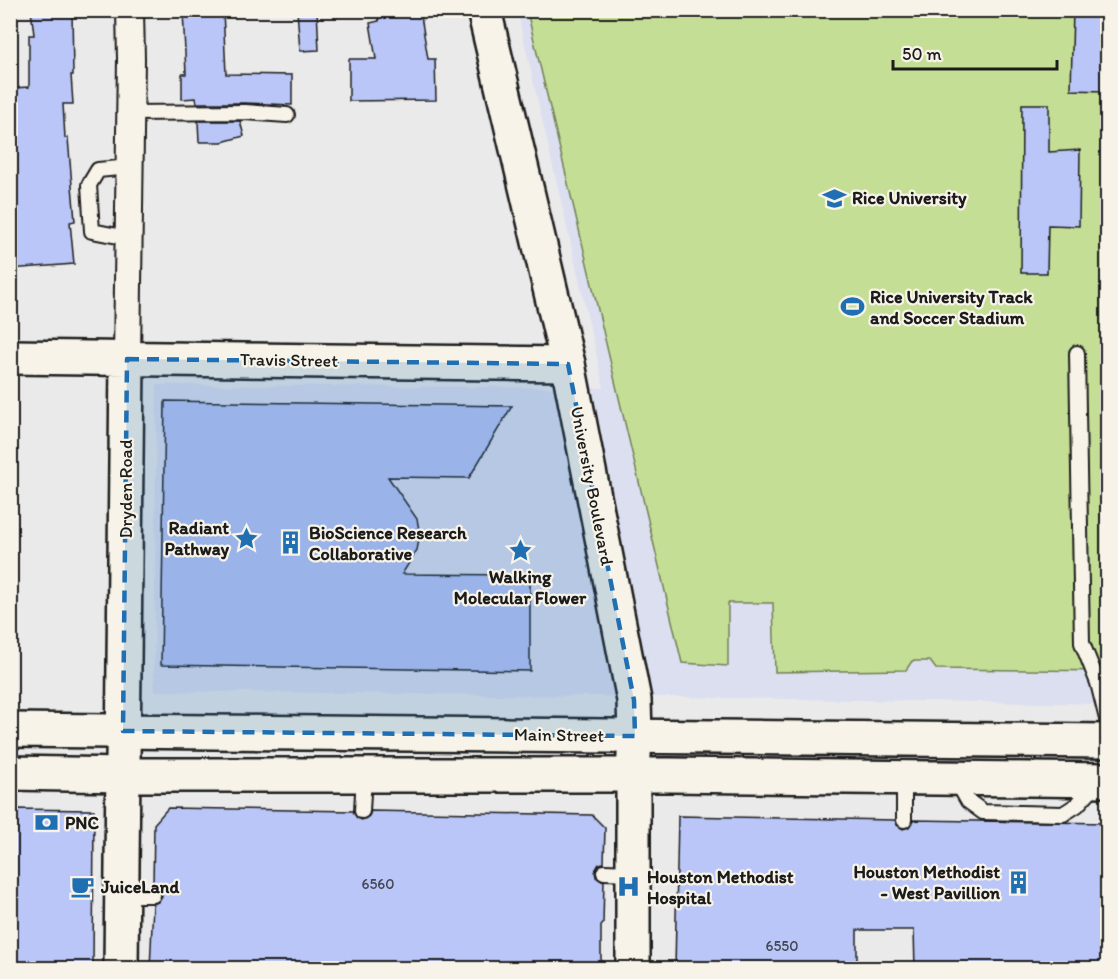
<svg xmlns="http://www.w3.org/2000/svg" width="1118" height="979" font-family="Itim,sans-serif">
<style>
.built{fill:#dcdfef}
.green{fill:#c4df95;stroke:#707e58;stroke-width:1.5}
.building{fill:#b9c6f7;stroke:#1c1c1c;stroke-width:1.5}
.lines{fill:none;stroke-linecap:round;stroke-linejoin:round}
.service-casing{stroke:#1c1c1c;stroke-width:18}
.minor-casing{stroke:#1c1c1c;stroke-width:30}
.tertiary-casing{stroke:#1c1c1c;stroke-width:38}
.secondary-casing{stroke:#1c1c1c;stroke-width:38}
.primary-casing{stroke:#1c1c1c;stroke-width:38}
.service{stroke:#f7f3e8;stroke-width:14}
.minor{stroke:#f7f3e8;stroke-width:26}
.tertiary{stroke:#f7f3e8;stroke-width:33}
.secondary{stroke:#f7f3e8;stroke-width:33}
.primary{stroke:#f7f3e8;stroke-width:33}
.marked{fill:#1f6fb2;fill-opacity:0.2;stroke:#1f6fb2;stroke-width:4.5;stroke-dasharray:12 8;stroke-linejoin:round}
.labels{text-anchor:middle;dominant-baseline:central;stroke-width:4.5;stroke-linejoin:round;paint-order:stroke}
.number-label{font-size:15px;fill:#434653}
.poi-label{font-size:18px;font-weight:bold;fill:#1c1c1c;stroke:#f7f3e8;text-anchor:start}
.street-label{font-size:18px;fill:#1c1c1c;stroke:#f7f3e8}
</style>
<rect width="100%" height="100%" fill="#ebeaeb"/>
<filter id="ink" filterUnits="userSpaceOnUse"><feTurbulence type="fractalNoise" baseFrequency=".0167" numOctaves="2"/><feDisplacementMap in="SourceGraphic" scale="12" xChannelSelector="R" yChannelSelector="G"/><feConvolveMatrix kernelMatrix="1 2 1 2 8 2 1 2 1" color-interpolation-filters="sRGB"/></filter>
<g filter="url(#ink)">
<path class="built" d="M517 11H1107V704L600 696 154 691 157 385 604 388Z"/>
<path class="green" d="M527 11H1107V671L936 669 930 661H912L906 670 775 672 773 603H728V666L682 663Z"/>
<path class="building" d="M31 10H72L73 75H71L73 104H63L65 138H68L75 221 70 222 74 264 10 269V142H16L13 88 29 87V35H34Z
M183 10H223L226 74 292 75V105L245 103H197L196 98 182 99V74H186Z
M297 10H317L319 50 300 51Z
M377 10H420L428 59H435L436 100 349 101V59H376L370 23 379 21Z
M1073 10H1106L1104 91 1071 90Z
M1022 104H1049V152L1080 150 1079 226 1048 225 1047 273H1021Z
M198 121H240L244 136 222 142H199Z
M165 401 512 406 469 478 388 477 417 519 420 535 417 550 402 574 530 575V671L161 665Z
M168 808 353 811 357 818 362 820 369 816 371 811 592 815 605 828 604 863 599 864 595 871 596 877 600 880 604 881 603 924 601 926V969H150L153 904 158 902 162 896 160 890 157 887 153 886 154 824Z
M10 809 94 810 93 969H10Z
M678 816 895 820 897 825 903 829 909 827 913 820 1107 823 1106 835H1107V969H915L914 930H857V969H675Z"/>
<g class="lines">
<defs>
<path id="service" d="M130 113 245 112 287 115
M128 238 92 231 89 185 98 170 130 167
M1077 353 1082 643 1098 683 1108 723
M956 780 968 801 983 812 1063 814 1077 805 1096 784
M362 811 364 775
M904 820V778
M604 872 633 873
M122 895H153"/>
<path id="minor" d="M127 359 131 59 130 10"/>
<path id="tertiary" d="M10 357 568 364
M121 968 127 359"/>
<path id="secondary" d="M484 10 568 364 634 700 635 736 633 775V968"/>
<path id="primary" d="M10 730 1108 741
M10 773 124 775H670L1108 780"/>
</defs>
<use href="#service" class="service-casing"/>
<use href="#minor" class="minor-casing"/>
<use href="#tertiary" class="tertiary-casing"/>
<use href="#secondary" class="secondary-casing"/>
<use href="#primary" class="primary-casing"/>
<use href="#service" class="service"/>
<use href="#minor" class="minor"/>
<use href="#tertiary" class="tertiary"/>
<use href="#secondary" class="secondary"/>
<use href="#primary" class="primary"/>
</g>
</g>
<path class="marked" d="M127 359 568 364 634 700 635 736 123 731Z"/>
<defs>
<symbol id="university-bare" viewBox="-9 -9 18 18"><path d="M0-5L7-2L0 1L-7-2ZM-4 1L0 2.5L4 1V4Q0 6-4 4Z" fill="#1f6fb2" stroke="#f7f3e8" stroke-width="2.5" paint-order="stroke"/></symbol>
<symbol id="stadium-bare" viewBox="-9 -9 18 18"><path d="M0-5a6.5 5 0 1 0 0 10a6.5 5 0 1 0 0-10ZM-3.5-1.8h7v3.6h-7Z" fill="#1f6fb2" stroke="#f7f3e8" stroke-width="2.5" paint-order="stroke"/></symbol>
<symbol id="sight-bare" viewBox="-9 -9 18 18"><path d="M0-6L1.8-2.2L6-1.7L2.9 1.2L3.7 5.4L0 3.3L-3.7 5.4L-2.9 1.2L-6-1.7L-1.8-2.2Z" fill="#1f6fb2" stroke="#f7f3e8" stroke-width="2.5" paint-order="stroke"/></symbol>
<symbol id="building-bare" viewBox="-9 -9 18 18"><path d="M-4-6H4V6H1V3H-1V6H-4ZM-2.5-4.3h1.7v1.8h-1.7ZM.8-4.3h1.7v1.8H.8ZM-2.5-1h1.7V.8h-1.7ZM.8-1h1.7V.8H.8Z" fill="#1f6fb2" stroke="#f7f3e8" stroke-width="2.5" paint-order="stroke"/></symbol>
<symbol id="bank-bare" viewBox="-9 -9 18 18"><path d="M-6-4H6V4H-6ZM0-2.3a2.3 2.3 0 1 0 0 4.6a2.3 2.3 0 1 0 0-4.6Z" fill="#1f6fb2" stroke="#f7f3e8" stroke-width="2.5" paint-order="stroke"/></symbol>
<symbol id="cafe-bare" viewBox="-9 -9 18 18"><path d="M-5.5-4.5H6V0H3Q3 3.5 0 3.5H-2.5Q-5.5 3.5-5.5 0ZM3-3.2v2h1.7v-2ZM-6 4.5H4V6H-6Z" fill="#1f6fb2" stroke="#f7f3e8" stroke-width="2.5" paint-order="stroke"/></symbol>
<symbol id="hospital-bare" viewBox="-9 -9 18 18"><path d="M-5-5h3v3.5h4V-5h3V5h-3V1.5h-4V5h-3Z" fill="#1f6fb2" stroke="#f7f3e8" stroke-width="2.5" paint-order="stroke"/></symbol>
</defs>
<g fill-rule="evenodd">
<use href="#university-bare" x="818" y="182" width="33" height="33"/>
<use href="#stadium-bare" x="836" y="290" width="33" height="33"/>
<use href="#sight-bare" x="230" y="522" width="33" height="33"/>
<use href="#building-bare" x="274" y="526" width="33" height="33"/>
<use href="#sight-bare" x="504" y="534" width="33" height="33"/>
<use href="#bank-bare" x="30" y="806" width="33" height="33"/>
<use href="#building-bare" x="1002" y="866" width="33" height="33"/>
<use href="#cafe-bare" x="66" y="870" width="33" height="33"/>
<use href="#hospital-bare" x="612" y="870" width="33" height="33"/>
</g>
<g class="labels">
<g class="number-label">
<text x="378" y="884">6560</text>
<text x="782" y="946">6550</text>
</g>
<g class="poi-label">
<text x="852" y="198">Rice University</text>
<text x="870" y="297">Rice University Track<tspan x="870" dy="21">and Soccer Stadium</tspan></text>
<text x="229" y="528" text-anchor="end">Radiant<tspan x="229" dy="21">Pathway</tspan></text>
<text x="309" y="533">BioScience Research<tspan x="309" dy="21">Collaborative</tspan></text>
<text x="520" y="577" text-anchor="middle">Walking<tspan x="520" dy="21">Molecular Flower</tspan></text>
<text x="65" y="823">PNC</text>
<text x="1000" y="872" text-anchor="end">Houston Methodist<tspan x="1000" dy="21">- West Pavillion</tspan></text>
<text x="647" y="877">Houston Methodist<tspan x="647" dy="21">Hospital</tspan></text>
<text x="101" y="887">JuiceLand</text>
</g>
<g class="street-label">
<text transform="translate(289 360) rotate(1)">Travis Street</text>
<text transform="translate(592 486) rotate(79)">University Boulevard</text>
<text transform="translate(126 489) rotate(-90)">Dryden Road</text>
<text transform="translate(559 735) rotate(1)">Main Street</text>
</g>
</g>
<rect width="1118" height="979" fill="none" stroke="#f7f3e8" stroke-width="36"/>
<rect x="18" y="18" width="1082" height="943" fill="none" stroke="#1c1c1c" stroke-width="2" filter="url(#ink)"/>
<path d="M893 60v9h164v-9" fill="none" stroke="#1c1c1c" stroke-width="3"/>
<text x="902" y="60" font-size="18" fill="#1c1c1c" stroke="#f7f3e8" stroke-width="4.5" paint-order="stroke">50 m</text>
</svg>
